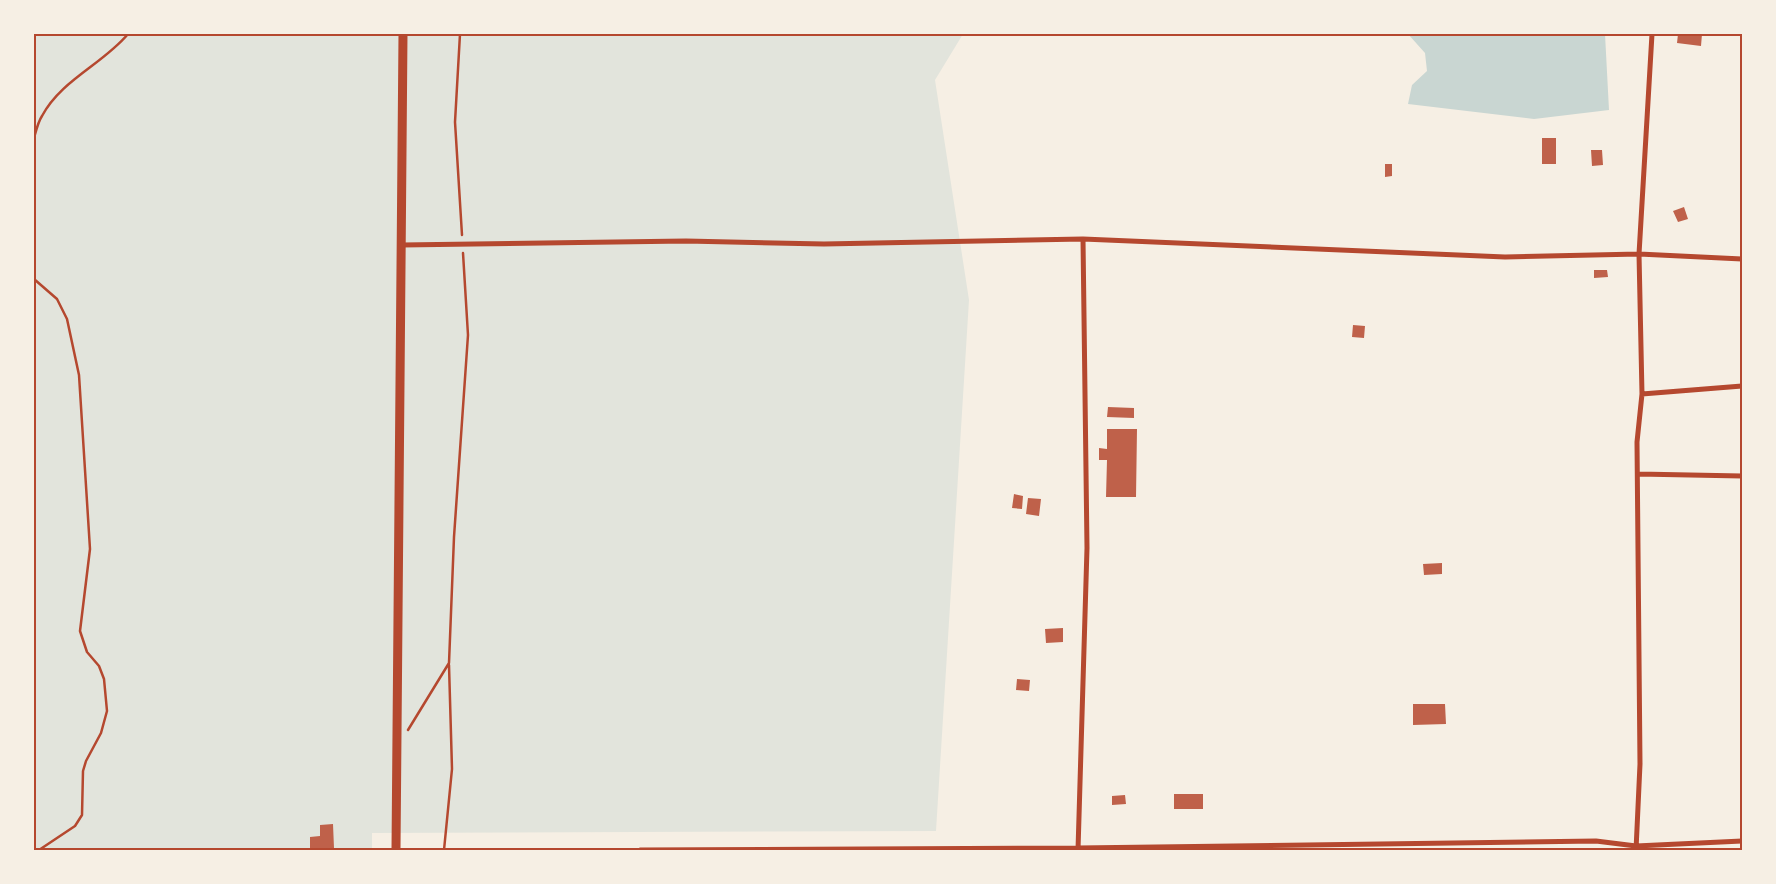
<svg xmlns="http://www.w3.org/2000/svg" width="1776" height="884" font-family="'Times New Roman',serif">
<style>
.green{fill:#e2e4dc}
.water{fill:#c9d6d2}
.building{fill:#bf614a}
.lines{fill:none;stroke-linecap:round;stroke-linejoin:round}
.path{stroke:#b5482f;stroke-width:2.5}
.minor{stroke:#b5482f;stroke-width:5}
.tertiary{stroke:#b5482f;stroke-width:9}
.neatline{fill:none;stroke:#b5482f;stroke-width:2}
</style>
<rect width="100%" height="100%" fill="#f6efe4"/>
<path class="green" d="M34 34H963L935 80 969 300 936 831 372 833V850H34Z"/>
<path class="water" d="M1408 34H1605L1609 110 1534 119 1408 104 1412 85 1427 71 1425 53Z"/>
<path class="building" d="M1678 34H1702L1701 46 1677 43Z
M1542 138H1556V164H1542Z
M1591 150H1602L1603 165 1592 166Z
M1385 164H1392V176L1385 177Z
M1684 207 1688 219 1678 222 1673 211Z
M1594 270H1607L1608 277 1594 278Z
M1353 325 1365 326 1364 338 1352 337Z
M1108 407 1134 408V418L1107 417Z
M1107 429H1137L1136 497H1106L1107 460H1099V448L1107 449Z
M1014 494 1023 496 1022 509 1012 508Z
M1028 498 1041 499 1039 516 1026 514Z
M1442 563V574L1424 575 1423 564Z
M1063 628V642L1046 643 1045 629Z
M1017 679 1030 680 1029 691 1016 690Z
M1413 704H1445L1446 724 1413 725Z
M1174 794H1203V809H1174Z
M1125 795 1126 804 1112 805V796Z
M333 824 334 848 310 849V837L320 836V825Z"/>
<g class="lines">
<path class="path" d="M460 34 455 122 462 235
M34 138C36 131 38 122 42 116 61 80 103 64 128 34
M34 279 57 299 67 319 79 375 90 549 80 631 87 652 99 666 104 679 107 711 101 733 86 761 83 771 82 815 75 826 39 850
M408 730 449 663 454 537 468 335 463 253
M444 850 452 769 449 665"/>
<path class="minor" d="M402 245 686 241 824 244 1083 239 1505 257 1639 254 1742 259
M1642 394 1742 386
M1638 474 1742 476
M640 850 1078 848 1596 841 1636 846 1742 841
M1078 850 1087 548 1083 239
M1636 850 1640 764 1637 442 1642 394 1639 254 1652 34"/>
<path class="tertiary" d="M396 850 403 34"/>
</g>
<rect width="1776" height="884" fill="none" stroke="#f6efe4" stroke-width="70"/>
<rect x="35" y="35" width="1706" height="814" class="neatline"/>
</svg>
